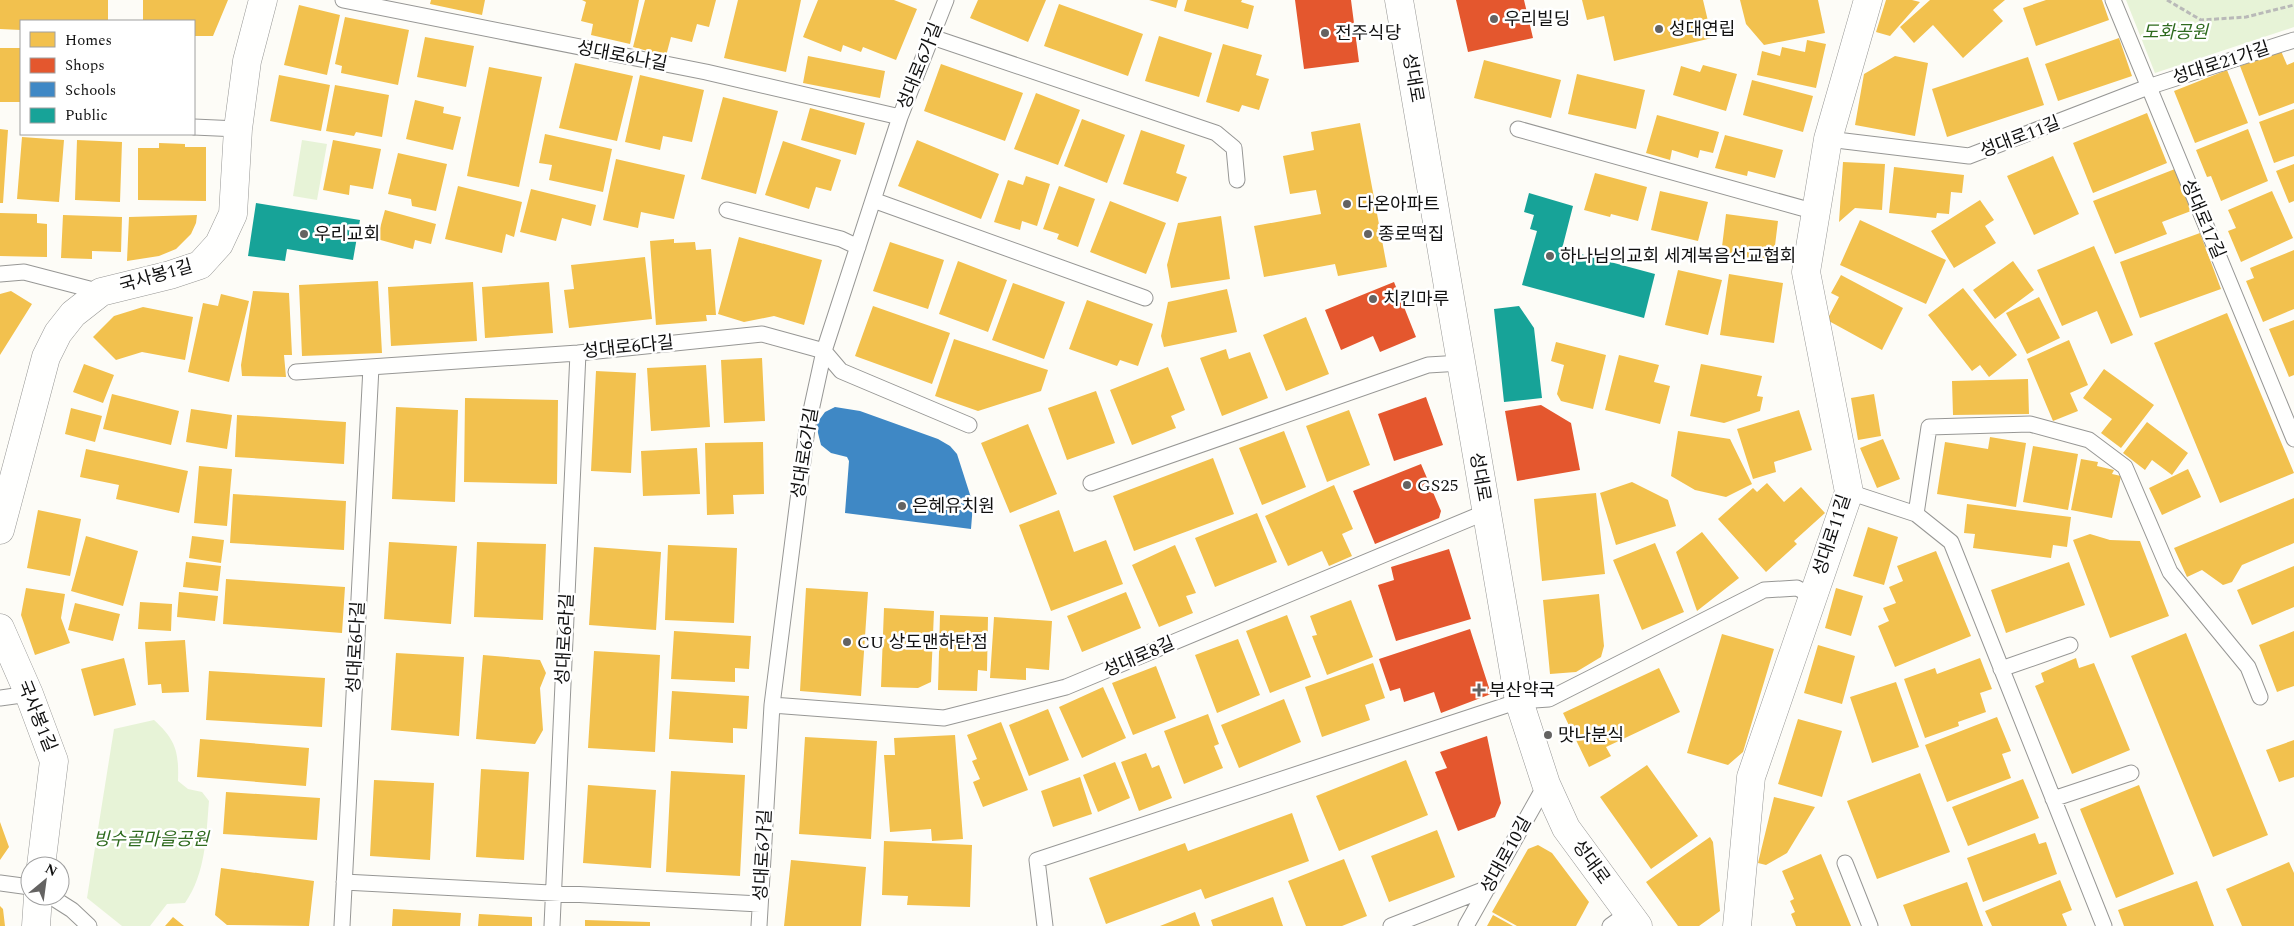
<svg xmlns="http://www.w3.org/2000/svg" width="2294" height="926" font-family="Spectral,'Noto Sans KR',serif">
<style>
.green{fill:#e7f3d7}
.homes{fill:#f2c14e}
.shops{fill:#e4572e}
.schools{fill:#3f88c5}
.public{fill:#17a398}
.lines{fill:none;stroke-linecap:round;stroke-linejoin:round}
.service-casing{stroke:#979795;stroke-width:17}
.minor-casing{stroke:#979795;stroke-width:29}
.tertiary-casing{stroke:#979795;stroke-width:29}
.path{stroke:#b9b9b8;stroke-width:3;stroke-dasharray:5 2.5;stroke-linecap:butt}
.service{stroke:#fffffe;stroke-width:15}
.minor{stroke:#fffffe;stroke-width:28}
.tertiary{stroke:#fffffe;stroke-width:28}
.poi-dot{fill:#646362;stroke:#fff;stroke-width:2}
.labels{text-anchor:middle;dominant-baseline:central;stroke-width:5;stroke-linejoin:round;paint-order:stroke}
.poi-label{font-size:18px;fill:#111;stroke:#fff;text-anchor:start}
.park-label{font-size:18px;font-style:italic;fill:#2f6b1f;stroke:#fff}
.street-label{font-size:18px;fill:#111;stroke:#fff}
</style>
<rect width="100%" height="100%" fill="#fdfcf7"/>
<path class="green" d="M2126 0H2294V27L2155 73Z
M302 140 327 144 317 200 293 196Z
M154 720C176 740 179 752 178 781L188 789 202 792 209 801C206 836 206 873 185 903L167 904 150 926H122L87 898 114 729Z"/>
<path class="homes" d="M0 0H108V21H21V30L0 29Z
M143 0H228L213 36H194V21H143Z
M431 0H485L482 15 430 4Z
M582 0H639L630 44 591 35 593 24 581 21 586 2Z
M645 0H716L709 27 697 24 692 42 671 37 666 56 633 47Z
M738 0H801L786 72 724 58Z
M818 0H894L917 9 896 60 863 47 861 52 843 45 841 52 803 37Z
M978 0H1046L1028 42 970 18Z
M1149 0H1178L1176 8Z
M1187 0H1242L1241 2 1254 6 1248 29 1184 11Z
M1582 0H1703L1712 38 1614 61 1604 16 1587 20Z
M1740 0H1818L1825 33 1764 45 1746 24Z
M1886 0H1912L1920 2 1890 36 1876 32Z
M1930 0H2005L1993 10 2003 21 1963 58 1933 25 1914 43 1900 27Z
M2046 0H2102L2109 20 2036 46 2023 8Z
M1059 4 1143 34 1128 76 1044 46Z
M299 5 340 15 327 75 284 65Z
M345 17 409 30 398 85 341 73 342 66 335 64Z
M1159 36 1212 53 1199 97 1145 81Z
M425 37 474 46 466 87 417 77Z
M2119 38 2132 76 2058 101 2045 64Z
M1807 40 1826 44 1816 88 1757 75 1762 51 1780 56 1782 47 1805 52Z
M1223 44 1262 55 1256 75 1269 79 1259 110 1242 105 1239 112 1206 102Z
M0 48H21V102H0Z
M2281 51 2287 65 2294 62V103L2259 116 2240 66Z
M808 56 885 71 880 98 803 83Z
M1895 56 1928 63 1915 136 1855 125 1864 74Z
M2028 57 2044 105 1947 137 1932 89Z
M1484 60 1561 80 1551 118 1474 98Z
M575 63 633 76 617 141 559 128Z
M941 64 1023 93 1005 141 924 111Z
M1703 65 1737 74 1726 111 1673 95 1681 66 1700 72Z
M489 67 542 77 519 187 467 176Z
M2227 70 2248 123 2195 143 2174 91Z
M1577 74 1645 90 1636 129 1568 114Z
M279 75 330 85 321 131 270 121Z
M640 75 704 90 692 142 663 136 660 150 625 142Z
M1752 80 1813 96 1803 132 1743 115Z
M335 85 389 95 382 137 356 132 354 136 326 131Z
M1036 93 1080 110 1058 165 1014 149Z
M723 97 778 111 756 194 701 179Z
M415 100 444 107 443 113 461 117 453 150 406 139Z
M810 108 865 123 856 155 801 140Z
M2294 109V156L2274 163 2259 122Z
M2147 113 2167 163 2093 193 2073 143Z
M1657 115 1719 132 1713 153 1700 150 1698 158 1672 150 1670 160 1646 153Z
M1082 119 1125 135 1107 183 1064 166Z
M1360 123 1387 267 1338 276 1335 264 1264 277 1254 226 1321 214 1316 190 1290 194 1283 156 1314 150 1311 132Z
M0 129 8 130 3 203H0Z
M2248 129 2268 181 2221 201 2211 176 2207 177 2196 150Z
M1141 130 1185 145 1176 173 1187 177 1178 202 1123 184Z
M545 134 612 149 603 192 549 180 552 165 539 163Z
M1725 135 1783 150 1775 178 1748 171 1747 176 1715 168Z
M22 137 64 140 59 202 17 199Z
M77 140 122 142 120 202 75 200Z
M333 140 381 149 373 189 350 185 349 195 323 190Z
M917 140 999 174 981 219 898 186Z
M783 141 841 160 831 191 816 187 809 209 765 195Z
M159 143 185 144V147H206V201L138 200V148H159Z
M398 153 447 164 436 211 412 206 411 199 388 194Z
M2053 156 2079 214 2034 235 2007 176Z
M616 159 685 175 674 219 641 212 638 228 603 220Z
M1843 162 1885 164 1882 210 1855 208 1839 222Z
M2294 164V201L2289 203 2276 171Z
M1894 167 1964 175 1962 193 1951 192 1949 214 1937 213 1936 218 1889 213Z
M2175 169 2191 211 2162 222 2167 234 2115 254 2093 201Z
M1595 173 1647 187 1638 221 1611 214 1610 217 1584 210Z
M1026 176 1050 184 1037 226 1022 221 1020 230 994 222 1008 180 1023 185Z
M458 186 522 202 514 237 506 234 502 253 445 239Z
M1059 186 1095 199 1078 247 1057 239 1059 234 1043 229Z
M531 189 596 205 591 226 562 218 556 241 520 232Z
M1660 191 1708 202 1698 241 1651 230Z
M2272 191 2293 238 2241 262 2228 231 2236 228 2228 210Z
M1980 200 1994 220 1985 226 1996 243 1954 268 1931 231Z
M1110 201 1166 223 1146 274 1090 252Z
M385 210 436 224 431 244 415 240 413 249 377 239Z
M0 213 37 214V223L47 224V257L0 256Z
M1726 214 1778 221 1773 262 1721 255Z
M63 215 122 217 121 252 92 251V259L61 258Z
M197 215 196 223 191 234 176 249 159 256 127 261 129 217Z
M1221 216 1230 279 1171 288 1167 265 1178 223Z
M1860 220 1946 260 1926 304 1840 265Z
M2200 233 2221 289 2140 318 2120 262Z
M739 237 822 260 804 325 774 316 744 322 718 314Z
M674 239V243L695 242 696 250 711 249 716 315H706L707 321 656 325 650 241Z
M890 242 944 260 928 309 873 291Z
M2094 246 2133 335 2111 344 2097 311 2062 326 2037 270Z
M2294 250V309L2263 322 2246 281 2254 278 2250 268Z
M645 257 652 319 569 328 564 290 574 289 571 265Z
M958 261 1007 280 988 332 939 314Z
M2013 261 2034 290 1995 319 1973 290Z
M1678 270 1722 280 1708 335 1665 325Z
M1729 274 1783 283 1774 343 1720 335Z
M1841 275 1903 308 1882 350 1827 320 1839 297 1831 293Z
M378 281 382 353 302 356 299 285Z
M473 282 477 341 391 346 388 287Z
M549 282 553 333 485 338 482 287Z
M1013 283 1065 302 1044 359 992 340Z
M1963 288 2017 355 1989 377 1980 365 1972 371 1928 315Z
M1227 289 1237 332 1164 347 1161 336 1168 302Z
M11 291 32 304 0 355V294Z
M253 291 289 293 292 355H284L286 377 242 376 241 365Z
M221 294 249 301 229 382 188 372 203 303 218 306Z
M2039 297 2060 338 2027 354 2006 313Z
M1087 300 1153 324 1138 366 1120 360 1117 366 1069 349Z
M873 306 950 333 932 384 855 356Z
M143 307 193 317 185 360 142 352 116 360 93 337 114 316Z
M2227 313 2294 473 2220 503 2154 343Z
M1306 317 1329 374 1286 391 1263 335Z
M2294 320V375L2289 377 2269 329Z
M954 339 1048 370 1041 391 978 411 935 396Z
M2069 340 2088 385 2070 393 2078 411 2053 421 2027 359Z
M1556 342 1606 355 1593 409 1561 401 1557 394 1564 365 1551 361Z
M1226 349 1229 359 1250 352 1268 398 1222 416 1200 358Z
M1619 355 1659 365 1654 382 1670 386 1660 424 1605 410Z
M762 358 765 421 724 423 721 360Z
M84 364 114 375 103 403 73 392Z
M1701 364 1762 376 1757 396 1763 397 1760 411 1724 423 1690 416Z
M706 365 710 427 651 431 647 368Z
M1168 367 1185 410 1171 416 1176 428 1132 445 1110 390Z
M2104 369 2154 405 2121 448 2101 433 2112 419 2083 398Z
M596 371 636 373 631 473 591 471Z
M2028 379 2029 414 1953 415 1952 381Z
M1096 391 1115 443 1067 460 1048 408Z
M112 394 179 411 171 445 103 429Z
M1874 394 1881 436 1858 440 1851 398Z
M465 398 558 400 557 484 464 482Z
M396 407 458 410 455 502 392 499Z
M71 408 102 416 95 442 65 434Z
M191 409 232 415 227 449 186 442Z
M1349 410 1370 465 1327 482 1306 426Z
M1799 410 1812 450 1774 462 1776 472 1753 479 1737 429Z
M237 415 346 422 344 464 235 457Z
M2147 422 2188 453 2172 475 2152 460 2145 470 2123 453Z
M1028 424 1057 494 1010 513 981 443Z
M1284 431 1306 487 1262 505 1239 448Z
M1678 431 1730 439 1752 484 1726 497 1695 490 1671 476Z
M1990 437 2026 443 2016 507 1937 494 1945 442 1988 449Z
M1883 439 1900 479 1877 488 1860 448Z
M763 442 764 494 733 495 734 514 707 515 705 443Z
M2033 446 2078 454 2068 510 2023 502Z
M697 448 700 494 643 496 641 451Z
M86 449 188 471 179 513 116 499 119 485 80 477Z
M1213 458 1234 514 1134 551 1113 496Z
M2081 459 2098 462 2097 466 2114 470 2112 474 2121 476 2112 518 2071 510Z
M199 466 232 469 227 526 194 523Z
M2188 469 2201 497 2162 515 2149 488Z
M1632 482 1668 500 1676 526 1616 545 1600 493Z
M1767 483 1784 502 1801 487 1825 513 1794 541 1797 544 1766 572 1718 519 1753 488 1757 492Z
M1334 485 1353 529 1342 534 1352 556 1329 566 1322 551 1288 566 1265 516Z
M1596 493 1605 574 1542 581 1534 499Z
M233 494 346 501 344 550 230 543Z
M2294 498V543L2242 565 2232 582 2223 585 2202 570 2187 577 2174 548Z
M1967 504 2071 517 2067 547 2053 545 2051 558 1973 548 1975 534 1964 533Z
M38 510 81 519 70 576 27 568Z
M1059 510 1074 552 1106 540 1123 584 1051 611 1019 525Z
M1257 513 1277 562 1215 587 1195 538Z
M1868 527 1898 537 1884 585 1853 576Z
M1702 532 1739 578 1697 611 1676 552Z
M2090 534 2110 540 2140 541 2169 616 2110 638 2073 540Z
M86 536 138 551 123 606 71 591Z
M192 536 224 540 221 563 189 558Z
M389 542 457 546 451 624 384 619Z
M477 542 546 544 543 620 474 617Z
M1655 543 1684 612 1642 630 1613 560Z
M668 545 737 548 734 623 665 620Z
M1175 545 1196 593 1186 596 1193 613 1159 627 1132 565Z
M594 547 661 552 656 630 589 625Z
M1936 551 1971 636 1895 667 1878 626 1889 621 1883 608 1896 603 1889 587 1903 581 1897 566Z
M186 562 221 566 218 591 183 587Z
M2069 562 2085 605 2006 633 1991 590Z
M2294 566V607L2252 625 2237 590Z
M226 579 345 587 342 633 223 624Z
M26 588 65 594 61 618 70 643 35 655 21 615Z
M806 588 868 592 861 696 800 691Z
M1836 588 1863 596 1851 636 1825 628Z
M179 592 218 596 215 621 177 617Z
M1126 592 1141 628 1082 652 1067 616Z
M1599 594 1604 646 1601 657 1576 672 1550 674 1543 600Z
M1351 600 1373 657 1327 675 1312 636 1317 635 1310 616Z
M140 602 172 604 171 631 138 629Z
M75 603 120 614 113 641 68 630Z
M884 608 934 611 931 682 918 688 881 687Z
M940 615 988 617 987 671 978 670 977 691 938 690Z
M1287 615 1311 677 1270 693 1246 631Z
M994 617 1052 621 1049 670 1026 668V680L990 678Z
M674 631 751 636 749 669 735 668V682L671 679Z
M2294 631V686L2277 692 2259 645Z
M2186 633 2268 835 2213 857 2131 656Z
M1722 634 1774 649 1743 752 1728 765 1687 753Z
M1238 639 1260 695 1217 713 1195 655Z
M185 640 189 692 162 693 161 684 148 685 145 642Z
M1818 645 1855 656 1842 704 1804 693Z
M594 651 660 655 655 752 588 748Z
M396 653 464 657 459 736 391 730Z
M483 655 540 660 546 673 540 688 543 730 535 744 476 739Z
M124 658 136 705 94 716 81 669Z
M1980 658 1992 689 1980 693 1986 712 1958 722 1959 726 1925 738 1904 679 1935 668 1937 674Z
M2076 658 2079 668 2094 663 2130 750 2072 774 2035 686 2044 682 2041 673Z
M1373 663 1385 698 1365 705 1370 720 1322 737 1305 687Z
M1156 666 1176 718 1133 735 1112 683Z
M1659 668 1680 712 1606 747 1611 756 1589 767 1563 713Z
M209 671 325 678 322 727 206 720Z
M1896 682 1919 747 1872 763 1850 697Z
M1103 687 1126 738 1082 758 1059 707Z
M672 691 749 696 747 729 733 728V743L669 739Z
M1284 699 1301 742 1239 768 1221 725Z
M1048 709 1069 760 1029 776 1009 725Z
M1208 714 1219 744 1214 746 1223 768 1184 784 1164 731Z
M1997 717 2011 751 2002 754 2011 778 1947 802 1925 745Z
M1798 719 1842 731 1822 797 1778 784Z
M1001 722 1028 790 983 807 973 782 980 779 972 761 977 759 967 735Z
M955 735 963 839 932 841 931 829 890 832 884 755H895L894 738Z
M805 737 877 741 871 839 799 834Z
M200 739 309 748 306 786 197 777Z
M2294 740V777L2279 782 2266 750Z
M1146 753 1152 768 1159 765 1172 798 1139 811 1121 762Z
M1406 760 1428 815 1339 851 1316 796Z
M1115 762 1130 798 1098 812 1083 775Z
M1647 765 1698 836 1651 869 1600 797Z
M481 769 529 772 524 860 476 857Z
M671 771 745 775 740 876 666 872Z
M1920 773 1950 852 1877 879 1847 801Z
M1080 777 1092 814 1053 827 1041 791Z
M2023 779 2039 818 1968 846 1952 807Z
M374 780 434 783 430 860 370 856Z
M588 785 656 790 651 868 583 863Z
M2139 785 2174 874 2116 898 2080 809Z
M226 792 320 798 317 840 223 834Z
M1774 797 1815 807 1787 853 1766 865 1758 863Z
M1292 813 1309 861 1205 899 1201 889 1106 924 1089 878 1185 843 1188 851Z
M0 822 9 847 0 860Z
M1437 830 1455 877 1389 902 1371 856Z
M2035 833 2039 844 2046 842 2057 874 1983 902 1967 858Z
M1710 837 1713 842 1720 911 1699 926H1678L1646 882Z
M884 841 972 845 970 907 907 905 908 896 882 895Z
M1538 845 1552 853 1589 902 1576 926H1517L1492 912 1528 849Z
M1821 854 1851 926H1796L1791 914 1795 912 1790 901 1794 899 1782 871Z
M1344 859 1367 916 1342 926H1306L1288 881Z
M791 860 866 867 861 926H784Z
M2289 862 2294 873V926H2242L2226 889Z
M221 868 314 881 309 926 227 925 215 915Z
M2060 880 2072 910 2062 914 2067 926H1992L1985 911Z
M2197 881 2214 926H2124L2118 910Z
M1967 882 1983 926H1911L1903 905Z
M1273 897 1283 926H1213L1211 920Z
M0 906 3 909 5 926H0Z
M393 909 461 913 460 926H392Z
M1195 912 1200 926H1160Z
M479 914 532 917V926H478Z
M1493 915 1513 926H1487Z
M173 917 184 926H165Z
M585 920 650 922V926H585Z"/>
<path class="shops" d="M1295 0H1351L1359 62 1304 69Z
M1456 0H1524L1533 38 1468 52Z
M1394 282 1416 337 1380 352 1373 336 1341 350 1325 310Z
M1426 397 1443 445 1394 461 1378 414Z
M1541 405 1571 423 1580 470 1517 481 1505 411Z
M1421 464 1441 511 1439 518 1375 544 1353 491Z
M1449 549 1471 619 1396 641 1378 585 1394 580 1391 567Z
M1470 629 1491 694 1441 713 1434 692 1404 702 1400 688 1390 691 1379 659Z
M1487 736 1501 803 1495 817 1458 831 1435 772 1447 768 1440 752Z"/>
<path class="schools" d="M835 407 860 411 938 439 950 446 957 454 973 504 971 529 845 513 849 461 847 457 831 453 821 445 818 433 817 423 825 412Z"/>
<path class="public" d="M1529 193 1573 206 1562 249 1655 274 1644 318 1522 285 1537 231 1530 229 1534 215 1524 212Z
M256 203 360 220 353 260 287 249 285 261 248 256Z
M1519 306 1534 328 1542 398 1504 402 1494 309Z"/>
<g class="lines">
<defs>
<path id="service" d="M343 0 706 72 900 117
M2113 0 2294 439
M932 37 1216 133 1234 148 1237 180
M194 127 238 129
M1518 129 1816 212
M1828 139 1969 156 2148 87 2294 40
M873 200 1145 298
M727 210 841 239 858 247
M0 274 24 272 101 292
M296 372 578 353 762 334 824 351 841 371 969 425
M1091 483 1428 365 1461 363
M1849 492 1916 514 1951 542 2104 926
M1916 514 1929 427 2030 424 2089 440 2125 467 2170 572 2248 667 2260 697
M2001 669 2070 645
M0 698 29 694
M772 705 944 718 1066 687 1486 512
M2053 799 2131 773
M1845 863 1870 926
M344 882 760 904
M0 883 30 887
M50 896 72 910 89 926
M342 926 371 367
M552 926 578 353
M759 926 772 705 807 429 824 351 900 117 946 0
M1045 926 1037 860 1519 701 1549 699 1764 590 1797 588 1812 596
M1391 926 1488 888
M1466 926 1546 784
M1610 926 1628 913"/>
<path id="minor" d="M0 530 46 357 58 333 73 314 101 292 170 275 200 265 219 244 233 214 238 129 247 61 263 0
M0 628 29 694 54 761 41 866
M36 926 38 896
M1737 926 1751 777 1849 492 1806 272 1828 139 1868 0"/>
<path id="tertiary" d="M1399 0 1519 701 1546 784 1566 828 1638 926"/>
</defs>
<use href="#service" class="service-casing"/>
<use href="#minor" class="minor-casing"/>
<use href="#tertiary" class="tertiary-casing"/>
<path class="path" d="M2167 0 2201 20 2246 17 2294 5"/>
<use href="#service" class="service"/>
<use href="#minor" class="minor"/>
<use href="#tertiary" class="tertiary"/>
</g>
<g class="poi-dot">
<circle cx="1494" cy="19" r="5"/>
<circle cx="1659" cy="29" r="5"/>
<circle cx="1325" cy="33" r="5"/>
<circle cx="1347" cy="204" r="5"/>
<circle cx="304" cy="234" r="5"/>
<circle cx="1368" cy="234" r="5"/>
<circle cx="1550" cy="256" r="5"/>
<circle cx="1373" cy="299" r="5"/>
<circle cx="1407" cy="485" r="5"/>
<circle cx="902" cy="506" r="5"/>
<circle cx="847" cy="642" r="5"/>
<path d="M1476.5 682.5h5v5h5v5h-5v5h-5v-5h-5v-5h5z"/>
<circle cx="1548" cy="735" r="5"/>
</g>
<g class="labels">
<g class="poi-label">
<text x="1504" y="19">우리빌딩</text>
<text x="1669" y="29">성대연립</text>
<text x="1335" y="33">전주식당</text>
<text x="1357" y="204">다온아파트</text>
<text x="314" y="234">우리교회</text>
<text x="1378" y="234">종로떡집</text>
<text x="1560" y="256">하나님의교회 세계복음선교협회</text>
<text x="1383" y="299">치킨마루</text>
<text x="1417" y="485">GS25</text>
<text x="912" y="506">은혜유치원</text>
<text x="857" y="642">CU 상도맨하탄점</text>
<text x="1489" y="690">부산약국</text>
<text x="1558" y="735">맛나분식</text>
</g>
<g class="park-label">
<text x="2175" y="32">도화공원</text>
<text x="151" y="839">빙수골마을공원</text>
</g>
<g class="street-label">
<text transform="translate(622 56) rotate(11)">성대로6나길</text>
<text transform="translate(2221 63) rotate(-18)">성대로21가길</text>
<text transform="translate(920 66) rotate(-68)">성대로6가길</text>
<text transform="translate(1413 78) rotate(80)">성대로</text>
<text transform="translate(2020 137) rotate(-21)">성대로11길</text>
<text transform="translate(2203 219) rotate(67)">성대로17길</text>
<text transform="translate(156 276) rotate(-16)">국사봉1길</text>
<text transform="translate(628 347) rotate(-6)">성대로6다길</text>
<text transform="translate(805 453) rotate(-81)">성대로6가길</text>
<text transform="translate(1480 477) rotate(80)">성대로</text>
<text transform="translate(1832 535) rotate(-72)">성대로11길</text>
<text transform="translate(565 639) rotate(-87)">성대로6라길</text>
<text transform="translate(356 647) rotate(-87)">성대로6다길</text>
<text transform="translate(1139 657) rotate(-23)">성대로8길</text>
<text transform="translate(37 716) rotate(68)">국사봉1길</text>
<text transform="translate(763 855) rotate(-87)">성대로6가길</text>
<text transform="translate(1506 855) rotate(-61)">성대로10길</text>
<text transform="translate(1591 862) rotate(54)">성대로</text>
</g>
</g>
<rect x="20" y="20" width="175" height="115" fill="#ffffff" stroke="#a0a0a0"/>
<rect x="30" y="32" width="25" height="15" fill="#f2c14e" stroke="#a0a0a0"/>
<text x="65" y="45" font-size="15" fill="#111111">Homes</text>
<rect x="30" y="58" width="25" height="15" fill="#e4572e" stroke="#a0a0a0"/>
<text x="65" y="70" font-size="15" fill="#111111">Shops</text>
<rect x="30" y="82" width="25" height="15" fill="#3f88c5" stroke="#a0a0a0"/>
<text x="65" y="95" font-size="15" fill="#111111">Schools</text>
<rect x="30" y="108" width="25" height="15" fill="#17a398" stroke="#a0a0a0"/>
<text x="65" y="120" font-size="15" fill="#111111">Public</text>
<g transform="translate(45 881) rotate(29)"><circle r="24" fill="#ffffff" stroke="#a0a0a0"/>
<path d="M0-4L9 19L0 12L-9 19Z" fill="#646362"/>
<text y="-8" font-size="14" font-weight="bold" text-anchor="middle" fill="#111111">N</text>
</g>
</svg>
